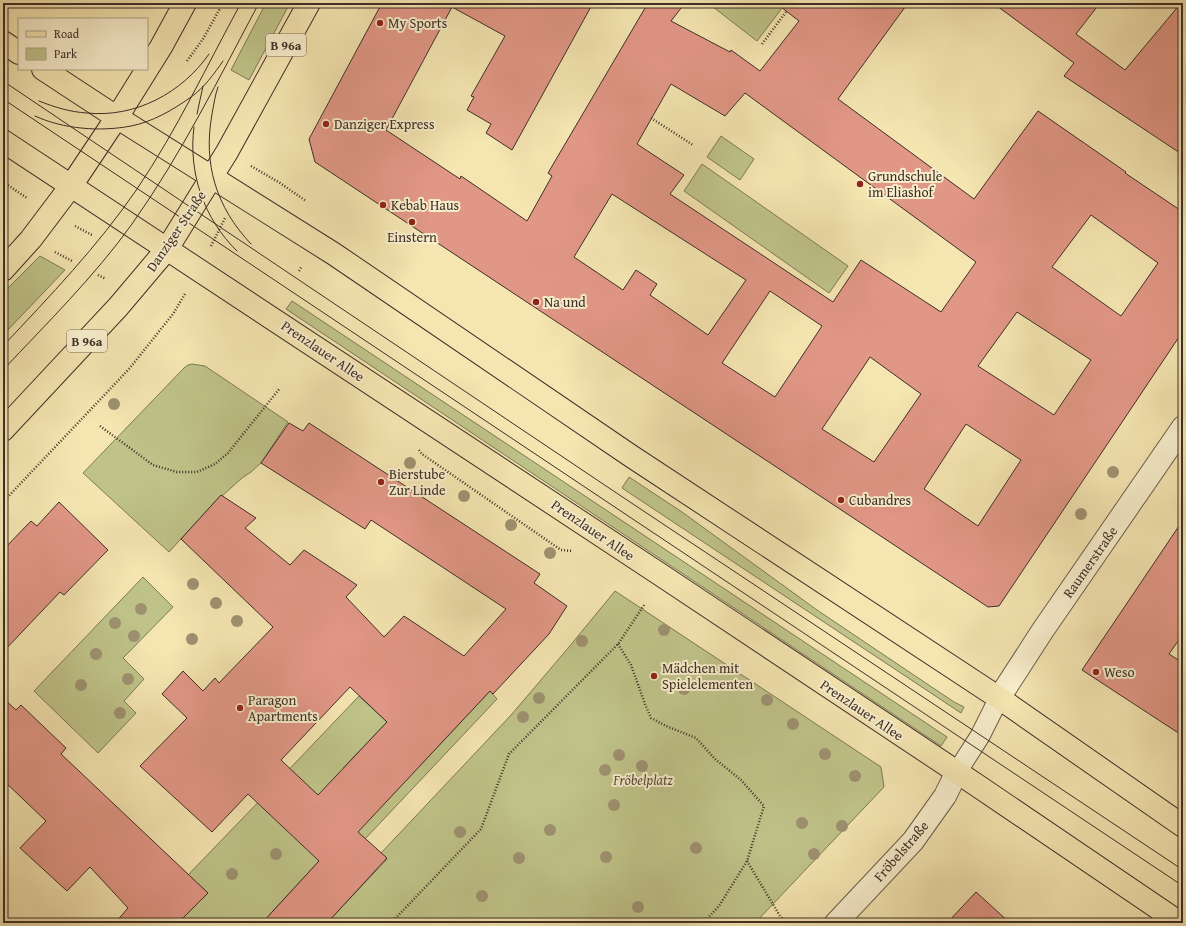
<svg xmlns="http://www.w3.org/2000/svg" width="1186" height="926" font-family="'Gentium Book Plus',serif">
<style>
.green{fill:#bfc389;stroke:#7e7958}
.building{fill:#e19786;stroke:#3e2f27;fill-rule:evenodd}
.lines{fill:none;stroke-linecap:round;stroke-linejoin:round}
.service-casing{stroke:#6c5c4a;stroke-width:21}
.minor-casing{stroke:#6c5c4a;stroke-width:24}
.primary-casing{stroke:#3e2f27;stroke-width:24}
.path{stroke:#3e2f27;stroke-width:2.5;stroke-dasharray:1 2;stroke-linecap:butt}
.service{stroke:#f8eecc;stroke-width:19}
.minor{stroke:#f8eecc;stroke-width:22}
.primary{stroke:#f4e5b1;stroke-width:22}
.tram{stroke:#3e2f27;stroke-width:1}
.tree{fill:#9e9170}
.poi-dot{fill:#8f2418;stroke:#f8eecc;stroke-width:1.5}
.labels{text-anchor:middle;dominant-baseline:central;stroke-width:4;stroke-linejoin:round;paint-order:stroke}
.shield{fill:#f8eecc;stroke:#766858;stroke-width:1}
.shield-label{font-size:13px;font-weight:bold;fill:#3e2f27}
.poi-label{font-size:14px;fill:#3e2f27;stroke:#f8eecc;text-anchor:start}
.street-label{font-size:14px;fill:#3e2f27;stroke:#f8eecc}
.park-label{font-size:14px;font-style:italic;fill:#584d3b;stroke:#f8eecc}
</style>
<rect width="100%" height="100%" fill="#f4e5b1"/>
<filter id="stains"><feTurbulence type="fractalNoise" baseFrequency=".005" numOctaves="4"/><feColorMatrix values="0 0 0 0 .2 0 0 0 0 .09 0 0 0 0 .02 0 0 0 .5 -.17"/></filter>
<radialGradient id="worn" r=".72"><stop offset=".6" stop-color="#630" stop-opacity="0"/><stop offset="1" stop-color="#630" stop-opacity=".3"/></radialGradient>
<path class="green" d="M266 3H290L249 80 231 70Z
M708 3H776L782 8 757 41Z
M721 136 754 159 740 180 707 157Z
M702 164 848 266 829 293 684 191Z
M40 256 65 270 3 335V293Z
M292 301 947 737 941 746 286 309Z
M192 364 205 366 288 422 261 463 251 472 242 478 222 496 221 495 169 552 83 473 184 368 188 365Z
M629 477 682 512 817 610 954 702 964 707 961 713 622 488Z
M143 577 173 607 123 658 144 679 124 701 136 713 98 753 34 691Z
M615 591 881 767 884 787 755 923H327L387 859 381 853 512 714 569 647Z
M490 691 497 699 365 839 311 789 278 781 359 696 387 722 343 768 383 805Z
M269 791 319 861 269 915 277 923H184L181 920 208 893 188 875Z"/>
<path class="building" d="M382 3H593L512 150 486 133 491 124 467 110 474 97 471 96 505 36 452 7 386 130 460 179 461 176 527 221 552 176 548 173 648 3H685L671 21 730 52 731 50 760 71 799 21 776 3H908L838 99 974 199 1038 111 1126 172 1125 173 1183 212V331L999 606 988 607 315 162 309 139ZM671 84 725 116 745 93 976 262 941 312 861 260 833 302 670 194 684 175 637 144ZM612 194 746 280 708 335 650 295 657 284 636 270 623 290 574 257ZM1091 215 1158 263 1121 316 1052 267ZM770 291 822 326 775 397 722 363ZM1017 312 1091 360 1054 415 978 366ZM870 357 921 394 874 462 822 429ZM966 424 1021 460 978 526 924 489Z
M993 3H1100L1076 34 1125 70 1181 3H1183V155L1064 76 1074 63Z
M289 423 303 431 309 423 540 574 534 583 567 606 549 634 493 694 490 691 358 832 387 858 327 923H262L319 861 248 794 212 832 140 766 187 718 162 694 183 671 203 691 215 678 219 683 273 627 181 539 221 495 256 518 245 528 290 565 304 550 357 585 346 597 384 637 404 616 464 656 506 609 371 520 365 529 261 463ZM350 687 387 722 318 795 281 760Z
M59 502 108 550 64 595 60 592 3 652V550L31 521 37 526Z
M1183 520V634L1169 654 1183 663V736L1082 670Z
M3 698 16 710 21 705 66 748 61 754 208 893 178 923H115L128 908 90 867 67 891 20 848 46 821 3 780Z
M976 892 1010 923H947Z"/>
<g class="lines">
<defs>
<path id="service" d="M957 772 980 736 999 698"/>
<path id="minor" d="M999 698 1043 630 1183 427
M836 923 913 841 945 796 957 772"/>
<path id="primary" d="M3 42 19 53
M43 69 110 113 334 254 631 456 999 698 1183 826
M3 141 661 575 975 784 1180 923
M3 270 31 239 71 186 121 111 161 47 185 3
M3 430 118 307 167 249 227 152 309 3"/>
</defs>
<use href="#service" class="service-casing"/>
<use href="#minor" class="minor-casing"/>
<use href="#primary" class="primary-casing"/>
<path class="path" d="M762 44 786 12
M187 61 203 39 223 3
M651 118 693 145
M251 166 280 183 306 201
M3 182 27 198
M75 226 92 235
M211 246 225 218
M55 252 72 261
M299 271 302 266
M98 275 106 279
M100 426 153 465 177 472H197L215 464 228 453 280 388
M419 450 422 454 561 550 572 551
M3 502 129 369 173 314 185 294
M618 644 631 665 645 704 651 718 666 726 696 738 715 759 741 780 764 806 747 861 719 906 703 923
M747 861 780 916 786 923
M391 923 481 829 509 754 618 644 645 604"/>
<use href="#service" class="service"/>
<use href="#minor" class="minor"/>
<use href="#primary" class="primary"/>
<path class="tram" d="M3 81 220 227 618 494 1183 870
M218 87C215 95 214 104 212 114 203 164 216 207 251 244
M3 99 1183 886
M39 101C54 107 70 112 87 113 135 118 182 93 209 54
M197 114 203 86
M35 116C63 129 100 132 131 126 152 122 173 110 191 97 204 88 214 74 223 61
M194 127C188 173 204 219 237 251
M3 346C50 296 98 246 137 189 177 130 207 65 241 3
M3 370C47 323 94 277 132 224 181 155 219 78 259 3"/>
</g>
<g class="tree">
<circle cx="114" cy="404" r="6"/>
<circle cx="410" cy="463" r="6"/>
<circle cx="1113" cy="472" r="6"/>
<circle cx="464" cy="496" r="6"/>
<circle cx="1081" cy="514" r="6"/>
<circle cx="511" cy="525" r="6"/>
<circle cx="550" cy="553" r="6"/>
<circle cx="193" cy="584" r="6"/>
<circle cx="216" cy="603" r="6"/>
<circle cx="141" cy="609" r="6"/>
<circle cx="237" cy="621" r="6"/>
<circle cx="115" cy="623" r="6"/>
<circle cx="664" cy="630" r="6"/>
<circle cx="134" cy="636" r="6"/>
<circle cx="192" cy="639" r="6"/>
<circle cx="582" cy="641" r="6"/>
<circle cx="96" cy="654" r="6"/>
<circle cx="128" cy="679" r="6"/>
<circle cx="81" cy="685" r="6"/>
<circle cx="684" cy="689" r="6"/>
<circle cx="539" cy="698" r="6"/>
<circle cx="767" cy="700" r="6"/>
<circle cx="120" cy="713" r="6"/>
<circle cx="523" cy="717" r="6"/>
<circle cx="793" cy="724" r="6"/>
<circle cx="825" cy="754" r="6"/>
<circle cx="619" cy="755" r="6"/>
<circle cx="642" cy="766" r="6"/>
<circle cx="605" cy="770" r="6"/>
<circle cx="855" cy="776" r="6"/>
<circle cx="614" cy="805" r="6"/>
<circle cx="802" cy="823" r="6"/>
<circle cx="842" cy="826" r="6"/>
<circle cx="550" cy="830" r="6"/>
<circle cx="460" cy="832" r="6"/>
<circle cx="696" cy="848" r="6"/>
<circle cx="276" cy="854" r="6"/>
<circle cx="814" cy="854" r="6"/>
<circle cx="606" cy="857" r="6"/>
<circle cx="519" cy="858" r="6"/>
<circle cx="232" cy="874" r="6"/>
<circle cx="482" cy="896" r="6"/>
<circle cx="638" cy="907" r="6"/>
</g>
<g class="poi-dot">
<circle cx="380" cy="23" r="4"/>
<circle cx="326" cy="124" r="4"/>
<circle cx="860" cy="184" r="4"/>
<circle cx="383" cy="205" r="4"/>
<circle cx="412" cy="222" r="4"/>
<circle cx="536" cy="302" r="4"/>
<circle cx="381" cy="482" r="4"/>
<circle cx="841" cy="500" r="4"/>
<circle cx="1096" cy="672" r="4"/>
<circle cx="654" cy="676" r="4"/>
<circle cx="240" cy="708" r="4"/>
</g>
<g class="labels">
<g class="shield">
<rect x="266" y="34" width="40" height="22" rx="3"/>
<rect x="67" y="330" width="40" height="22" rx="3"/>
</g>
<g class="shield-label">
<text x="286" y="45">B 96a</text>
<text x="87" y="341">B 96a</text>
</g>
<g class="poi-label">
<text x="388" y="23">My Sports</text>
<text x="334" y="124">Danziger Express</text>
<text x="868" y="176">Grundschule<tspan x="868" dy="16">im Eliashof</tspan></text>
<text x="391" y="205">Kebab Haus</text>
<text x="412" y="237" text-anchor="middle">Einstern</text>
<text x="544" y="302">Na und</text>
<text x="389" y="474">Bierstube<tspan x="389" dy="16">Zur Linde</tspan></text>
<text x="849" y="500">Cubandres</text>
<text x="662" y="668">Mädchen mit<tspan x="662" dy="16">Spielelementen</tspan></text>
<text x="1104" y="672">Weso</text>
<text x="248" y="700">Paragon<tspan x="248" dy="16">Apartments</tspan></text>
</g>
<g class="street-label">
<text transform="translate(176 231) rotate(-56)">Danziger Straße</text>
<text transform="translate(323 351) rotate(34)">Prenzlauer Allee</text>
<text transform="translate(593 530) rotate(34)">Prenzlauer Allee</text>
<text transform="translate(1090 562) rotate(-55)">Raumerstraße</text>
<text transform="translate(862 710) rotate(34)">Prenzlauer Allee</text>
<text transform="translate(901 851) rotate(-49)">Fröbelstraße</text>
</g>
<g class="park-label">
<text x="643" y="780">Fröbelplatz</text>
</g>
</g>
<rect width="1186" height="926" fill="none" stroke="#f4e5b1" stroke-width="16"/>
<rect x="4" y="4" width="1178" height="918" fill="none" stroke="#3e2f27" stroke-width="2"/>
<rect x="8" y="8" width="1170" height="910" fill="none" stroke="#3e2f27"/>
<rect x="18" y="18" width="130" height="52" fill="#f8eecc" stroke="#aea28a"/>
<rect x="26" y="31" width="20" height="6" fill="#f4e5b1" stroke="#aea28a"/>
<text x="54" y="38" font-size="12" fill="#3e2f27">Road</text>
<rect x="26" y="48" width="20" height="12" fill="#bfc389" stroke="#aea28a"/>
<text x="54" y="58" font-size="12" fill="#3e2f27">Park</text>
<rect width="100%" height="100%" filter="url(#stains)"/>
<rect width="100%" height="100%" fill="url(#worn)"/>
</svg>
